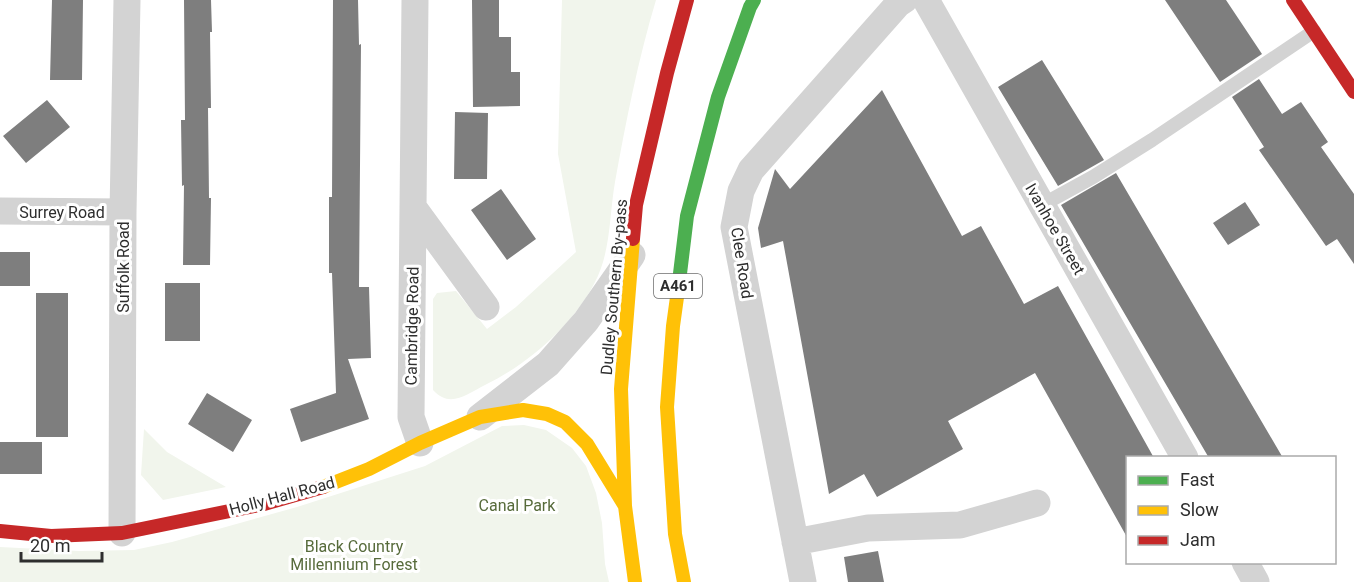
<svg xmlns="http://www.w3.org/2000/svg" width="1354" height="582" font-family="Roboto,sans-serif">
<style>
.green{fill:#f1f5ec}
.building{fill:#7e7e7e}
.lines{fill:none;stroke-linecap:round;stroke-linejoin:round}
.lane{stroke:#d3d3d3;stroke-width:14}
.street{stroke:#d3d3d3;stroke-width:27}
.fast{stroke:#4caf50;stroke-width:14}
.slow{stroke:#ffc107;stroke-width:14}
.jam{stroke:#c62828;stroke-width:14}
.labels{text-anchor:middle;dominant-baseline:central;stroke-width:6;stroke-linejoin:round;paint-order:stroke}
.shield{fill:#fff;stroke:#6d6d6d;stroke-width:1.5}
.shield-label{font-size:15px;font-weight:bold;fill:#2e2e2e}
.street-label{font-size:16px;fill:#2e2e2e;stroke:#fff}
.park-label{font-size:16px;fill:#576b3b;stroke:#fff}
</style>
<rect width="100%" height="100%" fill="#fff"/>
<path class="green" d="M562 0H656C638 60 626 121 615 182 609 217 611 253 594 284 572 326 527 365 485 385 467 394 450 409 433 390V299L437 293 456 291 487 329 516 307 576 252 558 154Z
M524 425 546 430 572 448 586 466 596 493 602 523 605 564 609 582H0V547L79 551 134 550 172 542 297 507 425 466 502 426Z
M144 429 167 452 226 487 163 500 141 475Z"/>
<path class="building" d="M52 0H83L82 80H50Z
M184 0H211L212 32H210L211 108H208L209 198H211L210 265H183L184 185 182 186 181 120H185Z
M333 0H358L359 45 361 44 359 287H369L371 358 348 359 369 419 301 442 290 409 336 393 332 273H329V197H332Z
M472 0H499V37H511V72H520V106L473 107Z
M1165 0H1226L1262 54 1220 82Z
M1042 60 1104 160 1058 186 998 87Z
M1259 79 1282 114 1301 102 1328 142 1321 147 1354 194V264L1337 239 1326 246 1259 150 1264 147 1232 97Z
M882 90 962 236 981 226 1024 304 1058 286 1154 458H1128V539L1035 373 948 421 963 449 877 497 864 474 829 494 783 241 761 248 758 228 775 169 790 189Z
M47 100 70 127 26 163 3 136Z
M455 112 488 113 487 179H454Z
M1116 173 1283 458H1209L1061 205Z
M501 189 536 239 507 260 471 210Z
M1245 202 1260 225 1228 245 1213 223Z
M0 252H30V286H0Z
M165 283H200V341H165Z
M36 293H68V437H36Z
M207 393 252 420 233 452 188 424Z
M0 442H42V474H0Z
M878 551 884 582H848L844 557Z"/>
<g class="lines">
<path class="lane" d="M1042 205 1093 177 1152 140 1314 31"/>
<path class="street" d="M415 0 411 417 420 443
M926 0 1185 458
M413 207 486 307
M0 211 123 212
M480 417 548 364 586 321 632 255
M122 533 123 212 127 0
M795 542 868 528 960 525 1037 503
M1245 562 1256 582
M803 582 734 227 741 191 751 170 898 4 904 0"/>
<path class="fast" d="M678 290 687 216 718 97 750 7 754 0"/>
<path class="slow" d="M633 239 621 389 625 506 635 582
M678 290 673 326 667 407 675 534 684 582
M323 487 369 469 420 443 480 417 523 410 547 414 565 422 587 444 625 506"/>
<path class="jam" d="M1293 0 1354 92
M633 239 636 205 667 73 687 0
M0 531 51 536 122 533 264 504 323 487"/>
</g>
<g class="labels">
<rect class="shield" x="654" y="274" width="48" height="24" rx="4.5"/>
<g class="shield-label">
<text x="678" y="286">A461</text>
</g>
<g class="street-label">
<text x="62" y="212">Surrey Road</text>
<text transform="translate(1055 229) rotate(60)">Ivanhoe Street</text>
<text transform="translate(742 263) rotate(81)">Clee Road</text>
<text transform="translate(123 267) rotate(-90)">Suffolk Road</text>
<text transform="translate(614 287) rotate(-85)">Dudley Southern By-pass</text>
<text transform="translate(412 326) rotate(-89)">Cambridge Road</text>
<text transform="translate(282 496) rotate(-15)">Holly Hall Road</text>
</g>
<g class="park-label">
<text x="517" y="505">Canal Park</text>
<text x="354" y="546">Black Country<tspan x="354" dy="18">Millennium Forest</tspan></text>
</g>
</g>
<rect x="1126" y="456" width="210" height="108" fill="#ffffff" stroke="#ababab" stroke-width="1.5"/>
<rect x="1138" y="476" width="30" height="9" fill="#4caf50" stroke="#ababab" stroke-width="1.5"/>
<text x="1180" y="486" font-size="18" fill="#2e2e2e">Fast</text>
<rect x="1138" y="506" width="30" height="9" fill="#ffc107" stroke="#ababab" stroke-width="1.5"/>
<text x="1180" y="516" font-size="18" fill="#2e2e2e">Slow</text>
<rect x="1138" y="536" width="30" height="9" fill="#c62828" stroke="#ababab" stroke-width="1.5"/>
<text x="1180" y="546" font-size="18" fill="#2e2e2e">Jam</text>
<path d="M21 552v9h81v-9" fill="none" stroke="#2e2e2e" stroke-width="3"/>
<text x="30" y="552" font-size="18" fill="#2e2e2e" stroke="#ffffff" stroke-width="4.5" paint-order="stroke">20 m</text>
</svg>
